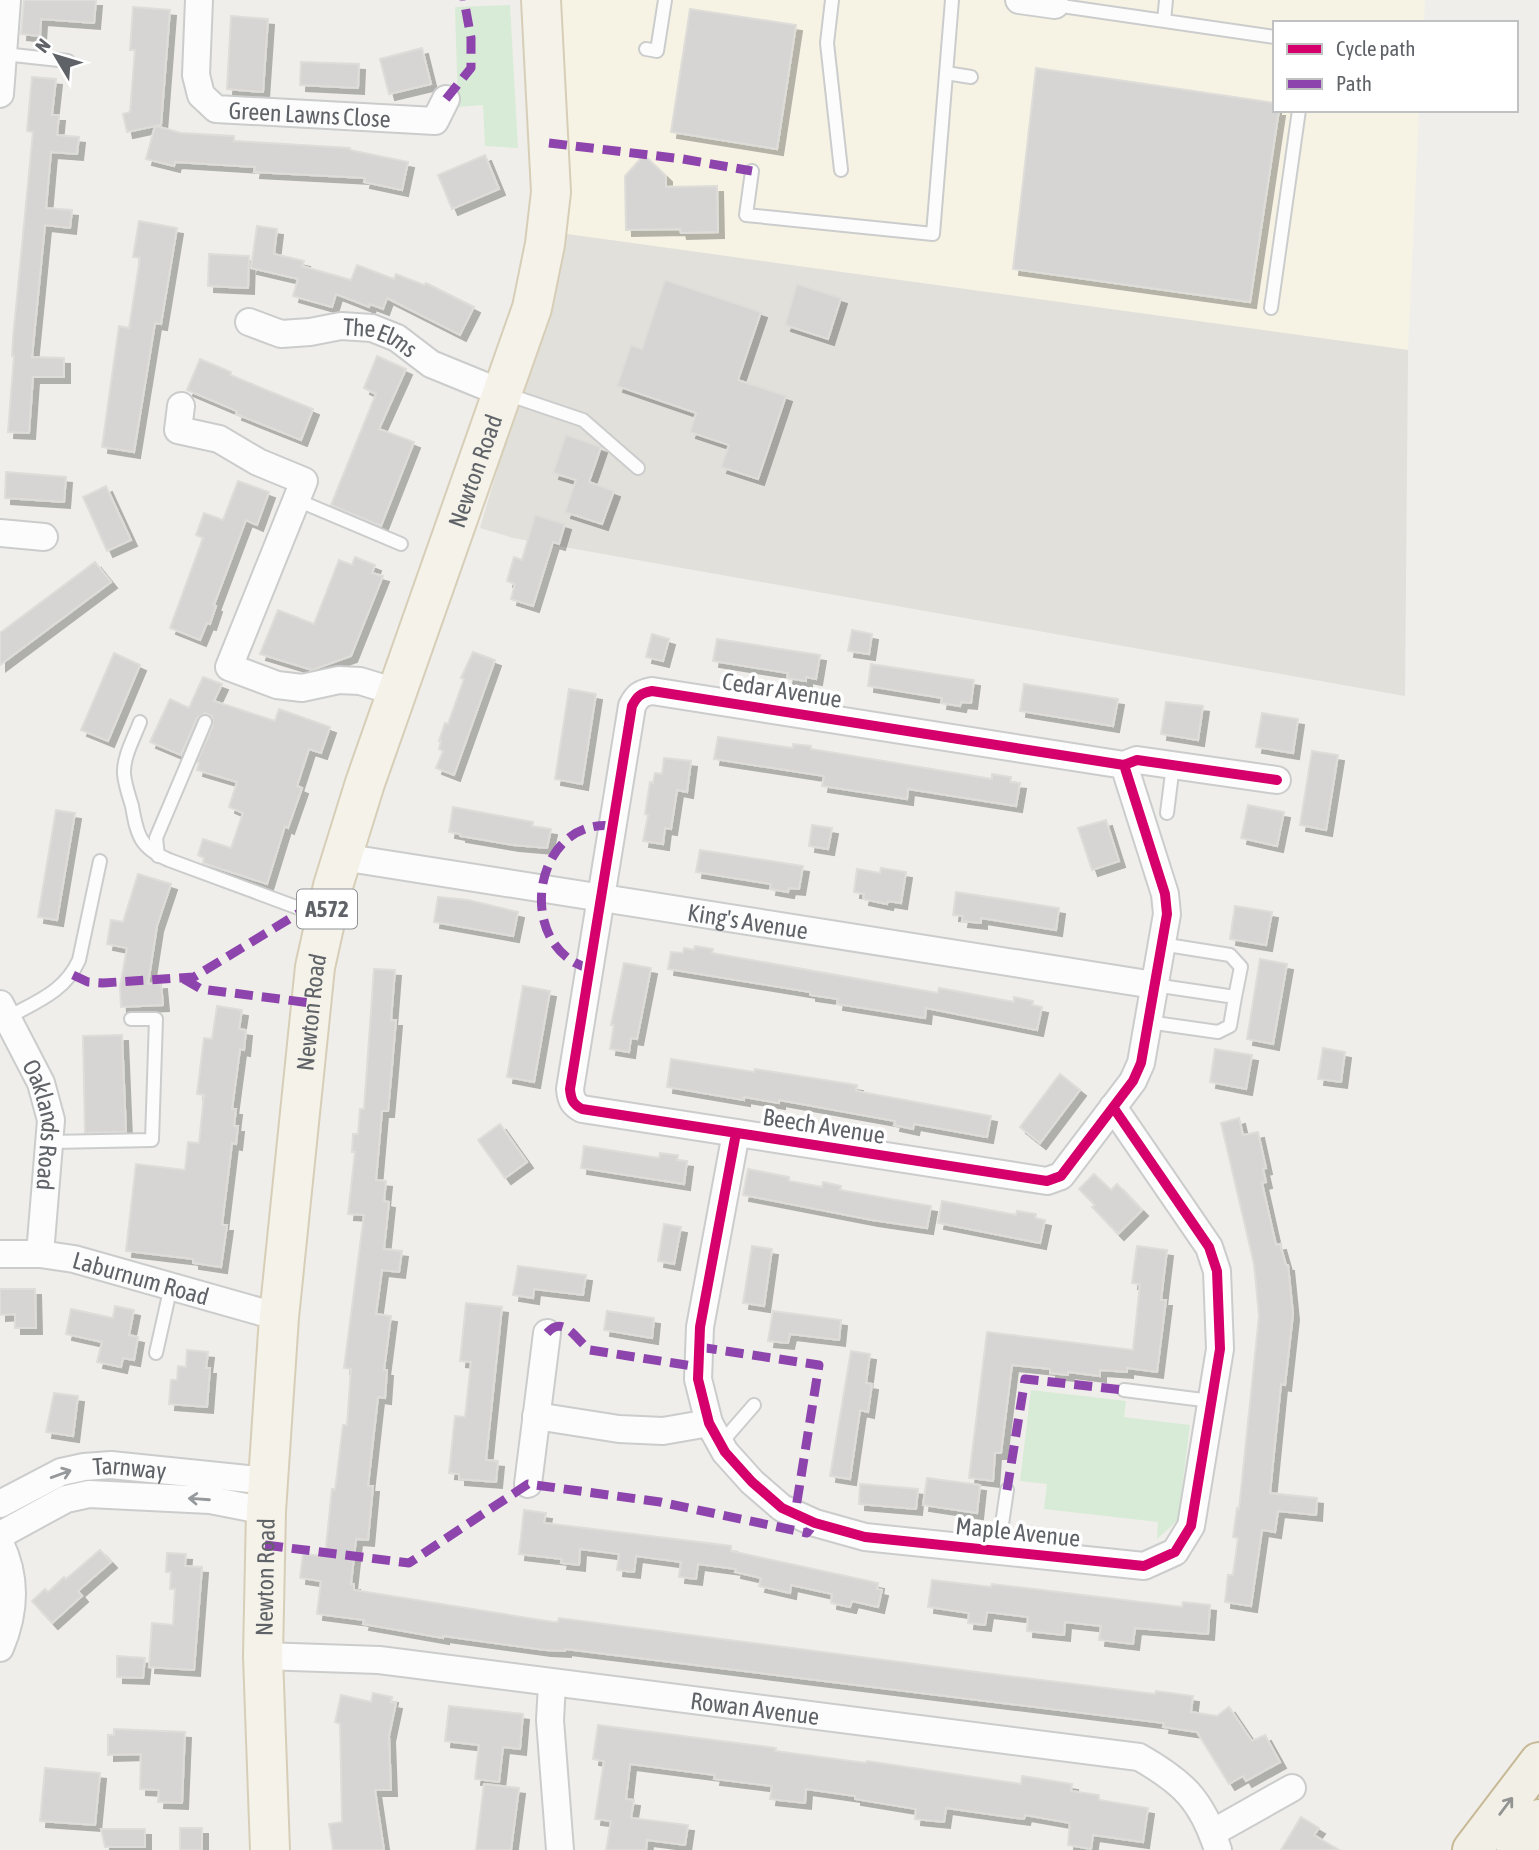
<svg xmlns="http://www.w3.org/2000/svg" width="1539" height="1850" font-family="'Asap Condensed',sans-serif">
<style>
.commercial{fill:#f7f3e4}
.education{fill:#e2e0da}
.green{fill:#d8ebd6}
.building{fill:#d6d5d3;stroke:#deddd9;stroke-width:2;filter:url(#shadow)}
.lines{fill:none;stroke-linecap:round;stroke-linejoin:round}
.service-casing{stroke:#cbcccc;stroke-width:16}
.minor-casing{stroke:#cbcccc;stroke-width:30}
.primary-casing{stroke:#d7ceb8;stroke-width:42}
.trunk-casing{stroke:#c8b996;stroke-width:42}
.service{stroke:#fdfcfc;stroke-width:12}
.minor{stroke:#fdfcfc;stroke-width:26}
.primary{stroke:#f4f2e9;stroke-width:38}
.trunk{stroke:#f2f0e6;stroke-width:38}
.quiet{stroke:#8e44ad;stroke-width:9;stroke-dasharray:18 9;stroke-linecap:butt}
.cycleway-casing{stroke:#fff;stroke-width:15}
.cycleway{stroke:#d6006c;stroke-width:10}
.oneway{stroke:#96999c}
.oneway2{stroke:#929494}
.labels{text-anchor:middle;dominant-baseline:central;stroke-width:7;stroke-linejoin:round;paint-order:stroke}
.shield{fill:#fff;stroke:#8f9295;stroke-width:2}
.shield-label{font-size:23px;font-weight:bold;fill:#5f6368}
.street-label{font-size:24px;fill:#5f6368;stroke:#fff}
</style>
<defs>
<filter id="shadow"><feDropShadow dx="6" dy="6" stdDeviation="0" flood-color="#0004"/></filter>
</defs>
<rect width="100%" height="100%" fill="#efeeea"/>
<path class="commercial" d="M542 0H1425L1424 23H1275V110H1419L1408 350 567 234Z"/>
<path class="education" d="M567 234 1408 350 1405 696 513 538 480 528Z"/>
<path class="green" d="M510 5 518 148 485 146 483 105 458 107 455 7Z
M1031 1390 1126 1401 1124 1417 1190 1425 1178 1520 1157 1539 1158 1522 1044 1509 1047 1484 1020 1481Z"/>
<path class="building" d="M24 0H96L94 23 41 19 40 36 21 34Z
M133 7 170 10 161 125 156 126 181 133 234 136V141L350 148V150L408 162 402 190 364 182 365 178 254 172 255 167 175 162 174 166 146 159 155 126 127 132 123 114 130 112 135 50H130Z
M690 9 796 25 777 149 671 132Z
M231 16 268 19 263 92 227 89Z
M422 48 431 84 389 94 380 59Z
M301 62 359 64 358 88 300 85Z
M1036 68 1275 103V110H1279L1250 302 1013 269Z
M32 77 56 79 52 115H59L57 135 79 137 77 154 51 152 46 208 72 210 70 228 45 225 32 357 64 358V377H33L29 433 8 432 14 356H12L13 338 33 132 27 131Z
M485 155 499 189 452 209 438 175Z
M644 155 666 176V187L717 186 718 232 681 233 680 229 626 230 625 176Z
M139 221 177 228 161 324 155 323 134 452 102 447 119 326 129 328 140 258 133 257Z
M257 226 277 229 274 254 304 261 302 266 351 280 357 265 394 279 396 274 424 285 426 283 474 307 460 335 387 298 383 309 370 304 369 307 336 294 332 307 293 296 298 279 251 268Z
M209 254 249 256 248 288 208 286Z
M665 280 761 312 738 380 786 396 758 479 721 467 729 445 690 432 696 413 617 386 631 345 642 349Z
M797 284 841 298 828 339 785 325Z
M377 356 406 369 379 429 414 442 381 526 331 505 376 394 364 388Z
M200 359 231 372 230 375 313 409 301 440 236 414 237 411 187 390Z
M566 435 601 447 589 482 614 491 602 524 565 512 576 480 553 473Z
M6 472 66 477 64 502 5 498Z
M238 481 269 492 257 525 246 520 214 605 216 606 210 624 207 623 200 640 170 628 203 538 196 535 204 513 223 520Z
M106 486 131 540 107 551 83 497Z
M535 515 565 524 559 544 553 542 533 606 511 599 515 584 507 581 514 557 522 560Z
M355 557 375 565 372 573 383 576 351 656 312 670 260 654 278 610 314 624 339 560 352 565Z
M95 562 111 582 0 665V633Z
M852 630 872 634 869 654 848 651Z
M652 634 669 639 663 661 646 657Z
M717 639 820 655 816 679 806 677V681L787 678 788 673 713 661Z
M473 652 495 660 454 775 436 768 443 751 439 749 441 741H439L445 723 448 724 464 679 461 678Z
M114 653 140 665 108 741 81 730Z
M871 664 974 680 971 703 961 702 960 706 941 703 942 698 868 686Z
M203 677 222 684 214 701 275 721 279 709 330 727 321 753 309 749 297 786 302 788 288 828 285 826 267 884 203 863 204 858 198 855 203 839 231 848 243 813 229 807 237 782 197 770 199 763 197 762 213 725 212 716 205 713 197 718 181 755 150 742 170 699 189 708Z
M1024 684 1118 699 1113 726 1020 711Z
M569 689 596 694 582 784 555 779Z
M1166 702 1203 706 1198 740 1161 734Z
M1262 713 1298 719 1293 753 1256 747Z
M718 737 793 748V744L811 746V749L992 779V774L1011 777 1010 782 1020 783 1016 806 908 789 907 799 822 786 824 776 714 759Z
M1312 751 1338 755 1326 830 1300 825Z
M664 758 691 761 687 792 677 790 671 829 665 828 663 844 643 841 648 815 645 814 650 782 653 783 655 773 662 774Z
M1248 805 1284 812 1277 846 1241 838Z
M453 807 533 822 532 826 551 829 547 848 513 845 460 836V834L449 832Z
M56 810 75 813 57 920 38 917Z
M1106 820 1119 861 1092 870 1078 828Z
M812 825 832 828 828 849 809 846Z
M700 850 803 866 799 889 789 888 788 892 770 889 771 884 696 872Z
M881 868 906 872 901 903 888 901 887 904 863 899 864 894 854 892 857 869 880 873Z
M138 874 171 884 157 926 148 984 161 983 163 1005 121 1007 120 987 127 948 107 944 111 920 123 922Z
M956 892 1059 908 1056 930 981 918V923L962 921 963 916 953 915Z
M438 897 468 900 518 912 513 936 434 922Z
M1235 906 1272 912 1266 945 1230 939Z
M695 946 713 949 712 953 938 993 939 988 1014 1002V997L1033 1001 1032 1005 1042 1007 1037 1030 926 1008 925 1018 894 1013 837 1004 838 999 810 995V992L668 969 671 952 683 953 684 948 694 950Z
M1260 959 1287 964 1273 1044 1247 1039Z
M624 963 651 968 637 1039 631 1038 629 1052 610 1049 614 1025H611Z
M374 969 395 970 391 1020H396L391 1078 388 1111H382L376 1180 386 1181 384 1201 389 1202 384 1249 402 1251 399 1272 382 1270 376 1314 391 1316 384 1370H387L385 1398 378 1397 368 1486H373L368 1540 356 1539 351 1584H354V1590L553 1622H558L559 1618 1000 1675 1155 1694 1156 1691 1193 1696 1191 1712 1217 1716 1229 1707 1252 1741 1265 1735 1280 1762 1246 1781 1243 1776 1229 1784 1197 1732 1163 1727 1164 1723 565 1649V1651L545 1650 443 1636V1638L363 1624 364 1620 317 1614 321 1581 300 1578 303 1554 325 1556 332 1489 335 1490 343 1425H347L351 1369 344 1368 364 1215 348 1214 355 1152H352L353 1134H358L360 1109H364Z
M523 986 550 991 534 1082 507 1077Z
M217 1006 242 1010 239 1029 246 1030 244 1050 240 1049 232 1109H236L234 1126H238L236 1144 232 1143 230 1160 222 1225H227L221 1267 193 1263V1259L126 1251 136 1164 185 1170 188 1142 199 1143 204 1095 197 1094 204 1038 212 1039Z
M122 1035 126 1132 85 1133 83 1036Z
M1323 1048 1345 1052 1341 1082 1318 1079Z
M1215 1049 1252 1055 1246 1089 1210 1082Z
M671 1059 754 1072 755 1069 857 1085 856 1091 991 1116 987 1137 914 1124 913 1129 894 1125 895 1121 779 1100V1103L744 1097V1100L667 1087Z
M1060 1074 1080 1090 1040 1143 1020 1127Z
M1239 1118 1243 1135 1258 1132 1266 1168 1263 1169 1266 1182 1262 1183 1276 1245 1280 1244 1286 1265H1288L1293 1314 1285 1385 1281 1384 1270 1493 1317 1498 1316 1515 1278 1511 1275 1532 1262 1530 1251 1606 1225 1602 1228 1575H1233L1238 1538 1233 1537 1237 1508 1239 1509 1259 1316 1254 1264 1221 1123Z
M500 1124 527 1162 505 1178 478 1140Z
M584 1146 659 1158 660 1153 678 1155 677 1160 687 1161 684 1184 581 1168Z
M748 1169 789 1177V1181L822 1187 823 1182 841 1186 840 1190 931 1206 927 1228 872 1220 743 1195Z
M1094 1174 1111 1190 1117 1184 1142 1210 1118 1234 1092 1207 1095 1205 1079 1189Z
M942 1201 1016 1215 1017 1211 1036 1214 1035 1218 1045 1220 1040 1243 938 1223Z
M664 1224 681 1227 674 1264 658 1261Z
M752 1246 772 1249 764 1306 743 1303Z
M1137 1246 1167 1250 1161 1300H1166L1157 1372 1127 1368V1372L1100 1370V1376L1068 1372V1375L1050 1373V1369L1012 1365 1001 1453H995L993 1481 969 1478 987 1332 1133 1350 1140 1284 1132 1283Z
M518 1266 586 1275 583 1295 534 1289 533 1298 513 1295Z
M0 1289H35L36 1328H15V1314L0 1315Z
M466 1303 502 1307 486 1460 498 1461 496 1482 459 1479V1474L449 1473 455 1416 465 1417 471 1362 460 1361Z
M115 1306 134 1310 129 1335 138 1337 134 1360 123 1358 121 1367 97 1362 102 1342 66 1334 71 1309 113 1318Z
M607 1311 654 1318 652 1338 604 1330Z
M773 1311 841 1320 839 1340 790 1334 788 1343 768 1341Z
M187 1350 208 1352 206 1368H210L207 1407 169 1404 171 1380H177L178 1366 186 1367Z
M851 1351 870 1354 866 1383 872 1384 868 1412 860 1410 850 1479 830 1476Z
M54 1393 78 1396 73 1436 46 1432Z
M927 1478 980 1485 977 1513 923 1505Z
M860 1484 918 1489 916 1509 859 1504Z
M524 1510 546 1513 544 1523 731 1546V1551L878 1583 877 1589 882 1590 878 1607 852 1601 850 1607 831 1603 832 1594 791 1585 790 1593 759 1586 761 1578 735 1572 736 1569 698 1564 696 1579 679 1577 681 1562 636 1556 634 1572 617 1570 619 1554 580 1549 579 1565 561 1563 562 1559 519 1554Z
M100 1550 111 1562 78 1591 82 1596 52 1623 32 1601 45 1589 48 1592 64 1577 66 1579Z
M167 1553 186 1554 185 1566 202 1567 194 1670 149 1667 152 1623 173 1625 175 1589H170L171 1572H166Z
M932 1580 991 1587 992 1584 1182 1607 1183 1602 1210 1605 1208 1634 1135 1628 1133 1644 1099 1640 1101 1626 1065 1622 1064 1635 1027 1631 1028 1617 987 1612 985 1625 968 1623 969 1613 928 1607Z
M117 1656 145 1658 143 1678 117 1677Z
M373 1693 392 1697 391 1702 396 1703 389 1736 391 1790H375L384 1850H333L329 1824 342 1822 340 1724 335 1722 341 1695 371 1702Z
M449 1706 523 1714 520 1749 503 1747 499 1782 475 1779 479 1745 445 1741Z
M598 1725 776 1748 775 1751 866 1763 867 1761 1021 1784 1022 1776 1072 1784 1071 1791 1099 1795V1800L1148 1808 1143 1842 1093 1835 1091 1849 1068 1845 1070 1823 1025 1815 1024 1819 946 1808 944 1822 915 1819 916 1809 855 1799V1796L806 1789 805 1803 770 1799 772 1786 714 1779 715 1775 630 1764 626 1799 634 1800 631 1818 688 1825 685 1845 647 1840 646 1850H606L611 1821 595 1819 604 1761 593 1759Z
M114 1729 185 1732 182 1803 158 1802 159 1790 140 1789 141 1754 108 1755V1735H114Z
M45 1768 100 1773 95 1825 40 1821Z
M484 1784 519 1788 511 1850H476Z
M1301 1817 1319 1828 1314 1835 1339 1850H1281Z
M180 1828H202V1850H180Z
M101 1829H145V1847H105Z"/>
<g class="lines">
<defs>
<path id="service" d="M832 0 827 43 841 170
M1055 5 1275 37
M1164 21 1166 0
M646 49 657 51 665 0
M4 54 68 61
M946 73 971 77
M752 171 746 215 933 234 952 0
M1271 308 1299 110
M506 394 583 420 638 468
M297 500 401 544
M140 722C134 738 123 757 124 774 125 785 129 796 132 806 137 835 140 848 169 860L304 910 323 913
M1167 813 1173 765
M158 856 156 838 205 722
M1154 985 1235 997 1241 967 1230 955 1161 944
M7 1018C35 1002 65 992 79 960L100 861
M1148 1022 1218 1032 1230 1026 1235 997
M51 1142 152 1140 156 1019H131
M156 1353 171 1286
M1124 1390 1211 1401
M721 1443 754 1405
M998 1551 1007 1490"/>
<g id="minor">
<path id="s1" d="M199 0 196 75 201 95 216 109 435 121 446 99"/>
<path d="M1019 0 1055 5"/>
<path d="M0 94 7 0"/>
<path id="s2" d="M249 322 281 334 310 332 341 326 372 328 397 338 431 364 502 393"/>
<path d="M181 406 178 430 219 439 258 462 304 481 229 667 277 685 302 688 339 680 360 681 396 692"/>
<path d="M0 533 44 537"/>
<path d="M1124 765 1165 894 1167 914 1141 1063 1133 1081 1061 1176 1047 1181 582 1109C573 1104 571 1100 570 1089L632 706C637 696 641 693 652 691L1124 765 1137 760 1277 780"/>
<path id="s3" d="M342 857 1154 985"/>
<path id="s4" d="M0 1004 41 1083 51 1120 40 1254"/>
<path d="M736 1133 700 1327 698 1379 709 1423 725 1452 752 1482 782 1508 815 1523 865 1537 1144 1566 1175 1552 1191 1526 1220 1349 1217 1271 1209 1247 1113 1107"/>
<path id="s5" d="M0 1254H40L74 1259 279 1317"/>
<path d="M536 1416 619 1429 663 1431 709 1423"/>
<path d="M528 1484 547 1333"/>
<path id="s6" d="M0 1504 61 1472 84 1467 111 1465 268 1481"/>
<path d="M0 1535 66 1499 89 1494 210 1500 266 1511"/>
<path d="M0 1543C17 1578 15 1613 0 1648"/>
<path id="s7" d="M263 1656 379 1660 1139 1757C1183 1782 1202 1800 1218 1850"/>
<path d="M552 1684 550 1720 560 1850"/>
<path d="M1212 1833 1292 1788"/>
</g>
<g id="primary">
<path id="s8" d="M270 1850 263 1656 266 1511 279 1317 315 967 333 886 365 783 532 308 545 244 551 192 541 0"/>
</g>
<path id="trunk" d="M1472 1850 1539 1762
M1516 1850 1539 1819"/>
</defs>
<use href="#service" class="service-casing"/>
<use href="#minor" class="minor-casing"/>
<use href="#primary" class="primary-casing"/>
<use href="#trunk" class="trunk-casing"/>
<use href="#service" class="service"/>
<use href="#minor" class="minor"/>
<use href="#primary" class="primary"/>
<use href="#trunk" class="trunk"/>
<path class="quiet" d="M446 99 471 68V38L464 0
M549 143 683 159 752 171
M591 969C513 949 532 817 613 826
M73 975 88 982 103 983 194 977 304 910
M184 979 201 989 311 1003
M547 1333C564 1314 576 1340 590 1350L699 1367
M699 1347 819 1365 795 1514
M1007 1490 1025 1379 1124 1390
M265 1545 409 1563 528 1484 660 1502 807 1533 815 1523"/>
<defs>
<path id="cycleway" d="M1124 765 1165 894 1167 914 1141 1063 1133 1081 1061 1176 1047 1181 582 1109C573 1104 571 1100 570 1089L632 706C637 696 641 693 652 691L1124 765 1137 760 1277 780
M736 1133 700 1327 698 1379 709 1423 725 1452 752 1482 782 1508 815 1523 865 1537 1144 1566 1175 1552 1191 1526 1220 1349 1217 1271 1209 1247 1113 1107"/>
</defs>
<use href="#cycleway" class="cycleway-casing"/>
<use href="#cycleway" class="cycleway"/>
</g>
<defs><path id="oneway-shaft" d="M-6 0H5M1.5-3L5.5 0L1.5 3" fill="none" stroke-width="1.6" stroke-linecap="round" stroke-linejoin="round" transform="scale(1.75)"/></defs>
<g class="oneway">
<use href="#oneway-shaft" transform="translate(61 1474) rotate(-20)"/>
<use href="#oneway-shaft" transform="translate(199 1499) rotate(-176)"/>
</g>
<use class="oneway2" href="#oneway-shaft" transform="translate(1506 1806) rotate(-53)"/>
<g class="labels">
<rect class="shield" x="297" y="889.5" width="60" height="39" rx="5"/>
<g class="shield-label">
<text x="327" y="909">A572</text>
</g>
<g class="street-label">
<text stroke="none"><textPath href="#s1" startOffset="210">Green Lawns Close</textPath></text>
<text stroke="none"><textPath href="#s2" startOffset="136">The Elms</textPath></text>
<text stroke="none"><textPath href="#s8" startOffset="1407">Newton Road</textPath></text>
<text transform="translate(782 690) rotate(9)">Cedar Avenue</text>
<text stroke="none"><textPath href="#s3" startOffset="411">King's Avenue</textPath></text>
<text stroke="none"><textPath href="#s8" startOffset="840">Newton Road</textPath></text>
<text stroke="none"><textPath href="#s4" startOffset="131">Oaklands Road</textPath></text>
<text transform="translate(824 1126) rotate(9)">Beech Avenue</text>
<text stroke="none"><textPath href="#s5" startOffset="144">Laburnum Road</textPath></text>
<text stroke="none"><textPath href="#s6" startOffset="138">Tarnway</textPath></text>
<text transform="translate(1018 1532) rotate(6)">Maple Avenue</text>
<text stroke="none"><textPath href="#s8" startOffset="273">Newton Road</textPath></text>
<text stroke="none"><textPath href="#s7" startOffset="495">Rowan Avenue</textPath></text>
</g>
</g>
<rect x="1273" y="21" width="245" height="91" fill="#ffffff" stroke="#bfc1c3" stroke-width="2"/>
<rect x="1287" y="44" width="35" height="10" fill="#d6006c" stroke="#bfc1c3" stroke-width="2"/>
<text x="1336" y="56" font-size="21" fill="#5f6368">Cycle path</text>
<rect x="1287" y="79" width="35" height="10" fill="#8e44ad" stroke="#bfc1c3" stroke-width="2"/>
<text x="1336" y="91" font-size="21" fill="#5f6368">Path</text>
<g transform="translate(56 56) rotate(308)" stroke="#ffffff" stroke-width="5" paint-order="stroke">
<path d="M0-5L12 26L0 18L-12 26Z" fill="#5f6368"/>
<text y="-10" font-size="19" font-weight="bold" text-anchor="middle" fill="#5f6368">N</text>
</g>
</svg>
